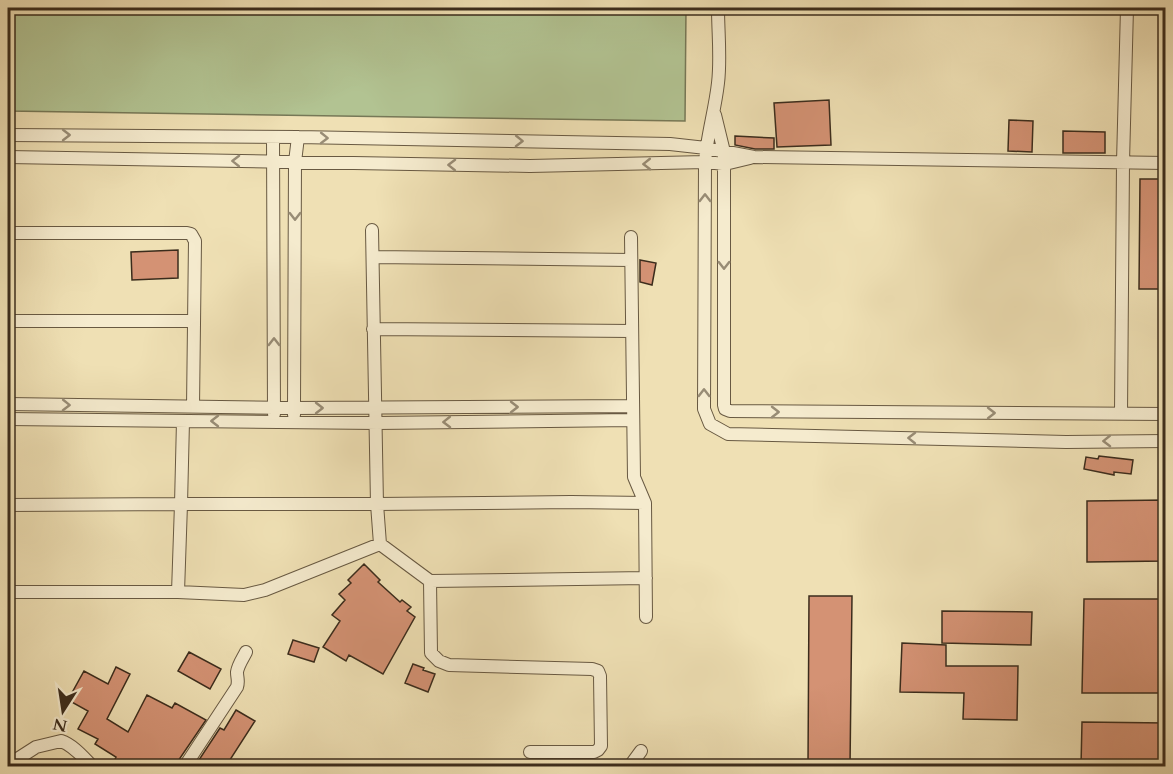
<svg xmlns="http://www.w3.org/2000/svg" width="1173" height="774" font-family="Cardo,serif">
<style>
.green{fill:#b2c392;stroke:#767857;stroke-width:1.5}
.building{fill:#d49274;stroke:#3b2c1c;stroke-width:1.5}
.lines{fill:none;stroke-linecap:round;stroke-linejoin:round}
.street-casing{stroke:#685942;stroke-width:14}
.street{stroke:#f5ebce;stroke-width:12}
.oneway{stroke:#988c75}
</style>
<rect width="100%" height="100%" fill="#efe0b4"/>
<filter id="stains"><feTurbulence type="fractalNoise" baseFrequency=".00333" numOctaves="4"/><feColorMatrix values="0 0 0 0 .2 0 0 0 0 .09 0 0 0 0 .02 0 0 0 .5 -.17"/></filter>
<radialGradient id="worn" r=".72"><stop offset=".6" stop-color="#630" stop-opacity="0"/><stop offset="1" stop-color="#630" stop-opacity=".3"/></radialGradient>
<path class="green" d="M8 8H686L685 121 8 111Z"/>
<path class="building" d="M829 100 831 145 777 147 774 103Z
M1009 120 1033 121 1032 152 1008 151Z
M1063 131 1105 132V153H1063Z
M735 136 774 138V149H755L735 145Z
M1140 179H1166V289H1139Z
M178 250V278L132 280 131 252Z
M640 260 656 263 652 285 640 282Z
M1099 456 1133 460 1131 474 1114 472V475L1084 469 1086 457 1098 459Z
M1166 500V561L1087 562V501Z
M364 564 380 580 378 582 400 602 402 600 411 607 407 611 415 617 383 674 349 655 346 661 323 647 340 621 332 615 345 600 339 594 351 583 348 580Z
M809 596H852L850 766H808Z
M1084 599H1165V693H1082Z
M942 611 1032 612 1031 645 942 643Z
M293 640 319 648 314 662 288 654Z
M902 643 946 645V666H1018L1017 720 963 719 964 693 900 692Z
M189 652 221 669 210 689 178 671Z
M413 664 424 668 423 670 435 674 428 692 405 683Z
M116 667 130 674 107 719 128 732 147 695 172 708 175 703 206 720 178 761 177 766H112L116 757 95 744 98 739 78 729 88 711 68 700 84 671 108 684Z
M236 710 255 721 226 766H195L220 728 224 730Z
M1082 722 1166 723V766H1081Z"/>
<g class="lines">
<defs>
<path id="street" d="M718 8C718 32 721 59 718 83 715 110 707 136 705 162L704 409 710 424 728 434 1066 442 1166 441
M715 115 724 152V405L725 409 730 411 1166 414
M8 135 298 137 670 144 706 148 754 157 1166 163
M273 137 274 414
M298 137 295 162 294 408 633 406
M8 157 530 166 705 162 725 164 750 158
M372 230 377 504 380 544 430 581 646 578
M8 233H187L191 234 195 241 193 407
M631 237 634 477 645 503 646 617
M373 257 631 260
M8 321H194
M373 329 632 331
M8 404 294 408V415
M1121 414 1123 162 1127 8
M8 419 377 423 632 420
M183 421 181 504H377L571 502 645 503
M8 505 181 504 178 592 244 595 265 590 380 544
M430 581 431 653 439 661 449 665 592 669 598 671 600 676 601 746 598 750 594 752H530
M8 590 14 592H178
M8 765 36 747 61 741C73 745 83 757 92 766
M185 766 237 687C239 681 237 678 237 672 238 665 243 658 246 652
M630 766 641 751"/>
</defs>
<use href="#street" class="street-casing"/>
<use href="#street" class="street"/>
</g>
<defs><path id="oneway-chevron" d="M-2-3.5L2.5 0L-2 3.5" fill="none" stroke-width="1.6" stroke-linecap="round" stroke-linejoin="round" transform="scale(1.5)"/></defs>
<g class="oneway">
<use href="#oneway-chevron" transform="translate(66 135)"/>
<use href="#oneway-chevron" transform="translate(324 138) rotate(1)"/>
<use href="#oneway-chevron" transform="translate(519 141) rotate(1)"/>
<use href="#oneway-chevron" transform="translate(236 161) rotate(-179)"/>
<use href="#oneway-chevron" transform="translate(647 164) rotate(179)"/>
<use href="#oneway-chevron" transform="translate(452 165) rotate(-179)"/>
<use href="#oneway-chevron" transform="translate(705 198) rotate(-90)"/>
<use href="#oneway-chevron" transform="translate(295 216) rotate(90)"/>
<use href="#oneway-chevron" transform="translate(724 265) rotate(90)"/>
<use href="#oneway-chevron" transform="translate(274 342) rotate(-90)"/>
<use href="#oneway-chevron" transform="translate(704 393) rotate(-90)"/>
<use href="#oneway-chevron" transform="translate(66 405) rotate(1)"/>
<use href="#oneway-chevron" transform="translate(514 407)"/>
<use href="#oneway-chevron" transform="translate(319 408)"/>
<use href="#oneway-chevron" transform="translate(775 412)"/>
<use href="#oneway-chevron" transform="translate(991 413)"/>
<use href="#oneway-chevron" transform="translate(215 421) rotate(180)"/>
<use href="#oneway-chevron" transform="translate(447 422) rotate(179)"/>
<use href="#oneway-chevron" transform="translate(912 438) rotate(-179)"/>
<use href="#oneway-chevron" transform="translate(1107 441) rotate(179)"/>
</g>
<rect width="1173" height="774" fill="none" stroke="#efe0b4" stroke-width="30"/>
<rect x="9" y="9" width="1155" height="756" fill="none" stroke="#3b2c1c" stroke-width="3"/>
<rect x="15" y="15" width="1143" height="744" fill="none" stroke="#3b2c1c" stroke-width="1.5"/>
<g transform="translate(63 711) rotate(192)" stroke="#f5ebce" stroke-width="4.5" paint-order="stroke">
<path d="M0-4.5L10 22L0 15L-10 22Z" fill="#3b2c1c"/>
<text y="-9" font-size="16" font-weight="bold" text-anchor="middle" fill="#3b2c1c">N</text>
</g>
<rect width="100%" height="100%" filter="url(#stains)"/>
<rect width="100%" height="100%" fill="url(#worn)"/>
</svg>
